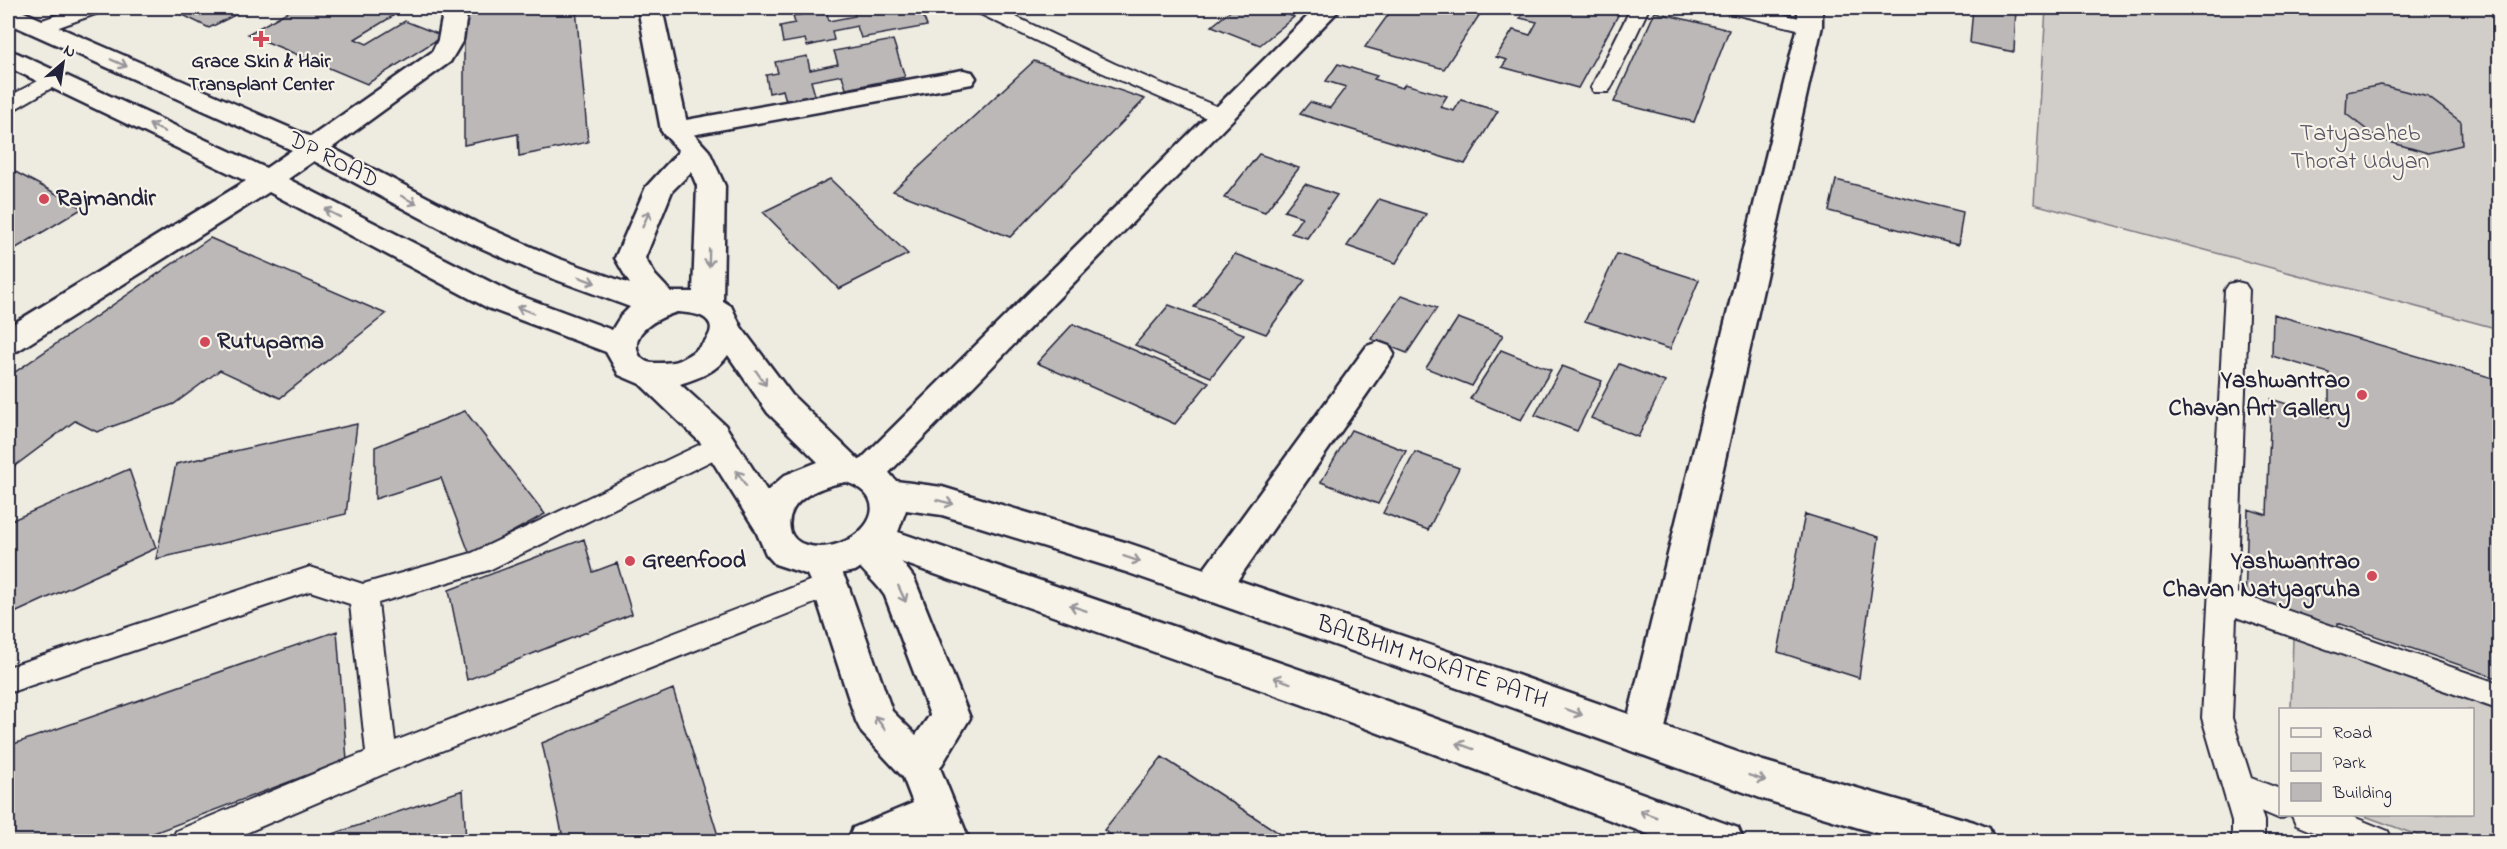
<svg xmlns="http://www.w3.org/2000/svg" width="2507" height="849" font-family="'Indie Flower',sans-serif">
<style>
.green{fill:#d1cdc9;stroke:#7a7882;stroke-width:1.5}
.building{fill:#bbb8b7;stroke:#22223b;stroke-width:1.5}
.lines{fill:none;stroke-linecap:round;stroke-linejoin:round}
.lane-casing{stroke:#22223b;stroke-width:4}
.street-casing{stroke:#22223b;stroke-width:5}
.secondary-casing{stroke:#22223b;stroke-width:5}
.lane{fill:#f7f3e8;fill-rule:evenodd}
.street{fill:#f7f3e8;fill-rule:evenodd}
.secondary{fill:#f7f3e8;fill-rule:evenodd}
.oneway{stroke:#97959a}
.poi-dot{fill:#d1495b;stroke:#f7f3e8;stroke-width:2}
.labels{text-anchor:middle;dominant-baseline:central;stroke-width:4.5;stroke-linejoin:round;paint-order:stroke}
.far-poi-label{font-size:20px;font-weight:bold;fill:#22223b;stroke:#f7f3e8}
.park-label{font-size:24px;fill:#575566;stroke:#f7f3e8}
.street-label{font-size:24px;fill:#22223b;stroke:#f7f3e8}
.poi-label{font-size:24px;font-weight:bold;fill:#22223b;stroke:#f7f3e8;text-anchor:start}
</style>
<rect width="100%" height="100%" fill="#eeebe1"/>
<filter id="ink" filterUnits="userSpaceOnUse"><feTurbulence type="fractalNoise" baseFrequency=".0167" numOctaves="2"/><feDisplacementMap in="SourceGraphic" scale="12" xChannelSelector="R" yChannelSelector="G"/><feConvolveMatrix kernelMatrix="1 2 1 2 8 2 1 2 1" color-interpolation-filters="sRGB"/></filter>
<g filter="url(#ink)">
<path class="green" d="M2046 8H2499V329L2034 204Z
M2293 636 2499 708V841H2433L2362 815 2472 814V710H2291Z"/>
<path class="building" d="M169 8H232L241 12 209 28Z
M294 8H372L393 16 355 39 367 44 405 21 443 36 367 84 248 34Z
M464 8H576L588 142 519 156 518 134 464 145Z
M852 8H920L927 26 861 38 857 26 832 31 834 40 807 46 805 39 783 43 780 26 795 23 793 16 826 10 829 21 855 16Z
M1234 8H1271L1294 17 1260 45 1212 26Z
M1393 8H1484L1444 69 1365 47Z
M1527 8H1622L1578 88 1502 67 1507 60 1496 57 1513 30 1530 35 1537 22 1520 18Z
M1973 8H2016L2014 52 1970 43Z
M1655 12 1729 30 1694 122 1614 102Z
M893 40 905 77 846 89 842 75 811 81 815 95 786 101 783 90 769 93 766 75 778 73 775 62 807 56 810 70 838 64 834 51Z
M1034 61 1145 99 1010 237 893 191Z
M1338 64 1377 76 1374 79 1402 88 1405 84 1447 96 1440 107 1454 111 1461 100 1498 111 1465 164 1300 114 1310 102 1330 108 1346 87 1326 81Z
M2381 85 2428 97 2461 122 2462 145 2428 153 2379 139 2346 114 2347 92Z
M1259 154 1299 168 1265 212 1224 198Z
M8 168 83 208 8 253Z
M830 179 908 254 839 289 763 212Z
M1836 180 1963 212 1958 245 1829 211Z
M1305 184 1337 195 1307 238 1291 233 1302 217 1284 211Z
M1379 199 1426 214 1396 263 1347 246Z
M210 238 386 314 280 398 220 370 174 404 97 432 75 421 8 471V377Z
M1235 254 1305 280 1266 334 1194 307Z
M1617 254 1699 280 1670 349 1585 321Z
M1402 295 1437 308 1407 353 1371 339Z
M1169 305 1244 334 1211 377 1135 345Z
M2273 314 2500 380V679L2338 623V635L2245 603 2248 509 2267 515 2271 399 2329 417V373L2272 356Z
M1458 318 1503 335 1472 386 1426 368Z
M1073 324 1209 382 1175 424 1037 363Z
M1501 350 1551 370 1521 420 1470 399Z
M1619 364 1665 382 1638 437 1591 418Z
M1562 366 1602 381 1577 431 1535 415Z
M465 411 545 514 470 555 441 478 375 499V447Z
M357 424 346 514 156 559 176 464Z
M1351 430 1406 451 1378 504 1321 482Z
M1415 452 1459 468 1428 530 1383 513Z
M129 469 156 548 8 616V522Z
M1805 514 1879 537 1859 678 1778 652Z
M584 539 593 572 617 563 632 614 467 680 449 590Z
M337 631 347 760 130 842H8V746Z
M673 689 720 842H564L542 743Z
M1162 757 1279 833 1273 842H1120L1104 830Z
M463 790 466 842H321V838Z"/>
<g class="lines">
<defs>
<path id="lane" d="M77 8H103L101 12 45 32H31L28 28 31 24Z
M974 8H997L1115 64 1230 112 1233 117 1230 122 1223 123 1216 122 1101 72 976 12Z
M1631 8H1649L1611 88 1608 92H1594L1591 88Z
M1724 8H1755L1817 22 1820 26 1817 30 1810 32 1726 12Z
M53 73 60 75 63 79 60 83 15 109 8 111V97Z
M2237 282 2245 284 2249 290 2237 593 2500 684V710L2236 617 2232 718 2251 778 2280 789V814H2291L2280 819 2261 811 2264 821V842H2232V821L2202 718 2225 290 2229 284Z
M720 435 729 438 733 445 729 452 489 570 378 603 395 741 830 573 840 577 844 585 840 593 393 770 225 842H171L176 831 366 752 350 604 310 591 8 693V667L310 567 363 584 472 553Z
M2291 814H2346L2388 831 2393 842H2337L2296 825Z"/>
<path id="street" d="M444 8H468L463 40 450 62 322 155 312 158 302 155 298 149 302 143 432 52 438 40Z
M1316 8H1341L879 483 867 487 855 483 850 474 855 465Z
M1798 8H1822V26L1663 737 1657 750 1643 755 1629 750 1623 737 1798 26Z
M963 70 972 72 976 78 972 84 675 138 665 136 661 130 665 124 675 122Z
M1378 342 1389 346 1394 354 1389 362 1225 598 1212 602 1199 598 1194 587 1199 576 1367 346Z
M865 534C886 542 901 560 914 578L970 718 940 768 970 842H928L926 837 916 842H847L853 828 913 803 903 777 862 733 856 721 812 585 802 564 807 553 820 549 833 553 848 585 892 711 916 735 930 715 885 596C874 579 856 567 847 549L852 539Z"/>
<path id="secondary" d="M8 8 17 9 311 137 477 223 557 258 630 284 615 258 646 187 679 151 661 130 638 8H662L688 128 709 151 725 186 723 301 731 306 741 327 792 395 859 460 886 469 896 481 942 487 1128 543 1503 670 1763 761 1974 822 1989 828 1995 842H1906L1763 799 1503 704 1126 572 942 515 906 510 898 532 1301 670 1738 828 1744 842H1669L1301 704 881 555 855 571 818 578 775 564 766 554 755 529 701 443 640 384 619 375 606 352 488 308 269 192 19 350 8 353V327L246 181 8 67V50L17 53 266 168 292 150 8 23ZM314 161 457 237 535 272 630 307 620 317 612 330 510 292 288 179ZM691 172 697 186 693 292H671L655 275 645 258 672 191ZM677 312C687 313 701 313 708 321 721 336 685 360 673 362 667 363 660 363 654 363 638 363 632 346 641 333 650 322 664 316 677 312ZM728 355 768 413 818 462 785 475 767 491 725 425 680 384C699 378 716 372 728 355ZM846 482C905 503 850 558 806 545 799 543 792 538 790 530 784 499 822 486 846 482Z"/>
</defs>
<use href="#lane" class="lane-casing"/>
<use href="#street" class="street-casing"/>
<use href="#secondary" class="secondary-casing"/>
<use href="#lane" class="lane"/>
<use href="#street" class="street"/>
<use href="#secondary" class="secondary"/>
</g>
<defs><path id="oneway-shaft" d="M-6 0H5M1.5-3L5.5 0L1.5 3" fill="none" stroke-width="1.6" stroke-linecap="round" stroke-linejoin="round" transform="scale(1.5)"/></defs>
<g class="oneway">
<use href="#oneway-shaft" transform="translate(119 63) rotate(24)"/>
<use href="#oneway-shaft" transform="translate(157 128) rotate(-155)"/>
<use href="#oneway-shaft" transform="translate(409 200) rotate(28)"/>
<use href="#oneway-shaft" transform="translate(332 213) rotate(-153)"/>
<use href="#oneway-shaft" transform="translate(646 219) rotate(-67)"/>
<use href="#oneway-shaft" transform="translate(709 258) rotate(91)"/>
<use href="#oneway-shaft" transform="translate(587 280) rotate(20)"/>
<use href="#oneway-shaft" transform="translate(525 310) rotate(-160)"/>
<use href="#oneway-shaft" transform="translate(761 378) rotate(55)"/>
<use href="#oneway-shaft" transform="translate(741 478) rotate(-122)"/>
<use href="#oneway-shaft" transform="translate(945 502) rotate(14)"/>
<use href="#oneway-shaft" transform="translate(1132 559) rotate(19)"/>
<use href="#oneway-shaft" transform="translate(902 594) rotate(65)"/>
<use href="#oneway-shaft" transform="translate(1078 608) rotate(-161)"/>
<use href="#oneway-shaft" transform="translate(1282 680) rotate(-160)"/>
<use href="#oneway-shaft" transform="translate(1574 712) rotate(20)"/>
<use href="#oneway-shaft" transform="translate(880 723) rotate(-126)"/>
<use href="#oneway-shaft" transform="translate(1465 746) rotate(-160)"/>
<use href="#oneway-shaft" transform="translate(1757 778) rotate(19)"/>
<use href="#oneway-shaft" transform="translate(1648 814) rotate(-159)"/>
</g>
</g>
<g class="poi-dot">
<path d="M258 30h6v6h6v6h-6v6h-6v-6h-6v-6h6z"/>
<circle cx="44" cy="199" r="6"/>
<circle cx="205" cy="342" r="6"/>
<circle cx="2362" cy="395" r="6"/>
<circle cx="630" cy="561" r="6"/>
<circle cx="2372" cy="576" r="6"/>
</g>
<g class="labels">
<g class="far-poi-label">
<text x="261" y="62">Grace Skin &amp; Hair<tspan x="261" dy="23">Transplant Center</tspan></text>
</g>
<g class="park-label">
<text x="2360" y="134">Tatyasaheb<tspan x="2360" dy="28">Thorat Udyan</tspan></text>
</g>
<g class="street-label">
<text transform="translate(333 161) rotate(27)">DP ROAD</text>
<text transform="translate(1432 663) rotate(19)">BALBHIM MOKATE PATH</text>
</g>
<g class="poi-label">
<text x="56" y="199">Rajmandir</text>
<text x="217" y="342">Rutuparna</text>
<text x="2350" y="381" text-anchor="end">Yashwantrao<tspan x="2350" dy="28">Chavan Art Gallery</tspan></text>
<text x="642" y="561">Greenfood</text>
<text x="2360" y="562" text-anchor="end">Yashwantrao<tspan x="2360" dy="28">Chavan Natyagruha</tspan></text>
</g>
</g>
<rect width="2507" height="849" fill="none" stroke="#f7f3e8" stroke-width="30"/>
<rect x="15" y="15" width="2477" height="819" fill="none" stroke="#22223b" stroke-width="2" filter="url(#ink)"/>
<rect x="2279" y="708" width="195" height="108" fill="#f7f3e8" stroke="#a29fa3" stroke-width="1.5"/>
<rect x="2291" y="728" width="30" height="9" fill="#f7f3e8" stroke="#a29fa3" stroke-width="1.5"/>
<text x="2333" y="738" font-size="18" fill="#22223b">Road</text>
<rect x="2291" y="753" width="30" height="18" fill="#d1cdc9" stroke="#a29fa3" stroke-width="1.5"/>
<text x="2333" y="768" font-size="18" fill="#22223b">Park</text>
<rect x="2291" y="783" width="30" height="18" fill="#bbb8b7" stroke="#a29fa3" stroke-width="1.5"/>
<text x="2333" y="798" font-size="18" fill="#22223b">Building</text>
<g transform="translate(63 63) rotate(29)" stroke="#f7f3e8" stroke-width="4.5" paint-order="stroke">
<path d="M0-4.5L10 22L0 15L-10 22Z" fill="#22223b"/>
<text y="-9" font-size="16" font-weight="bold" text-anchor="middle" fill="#22223b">N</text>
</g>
</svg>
